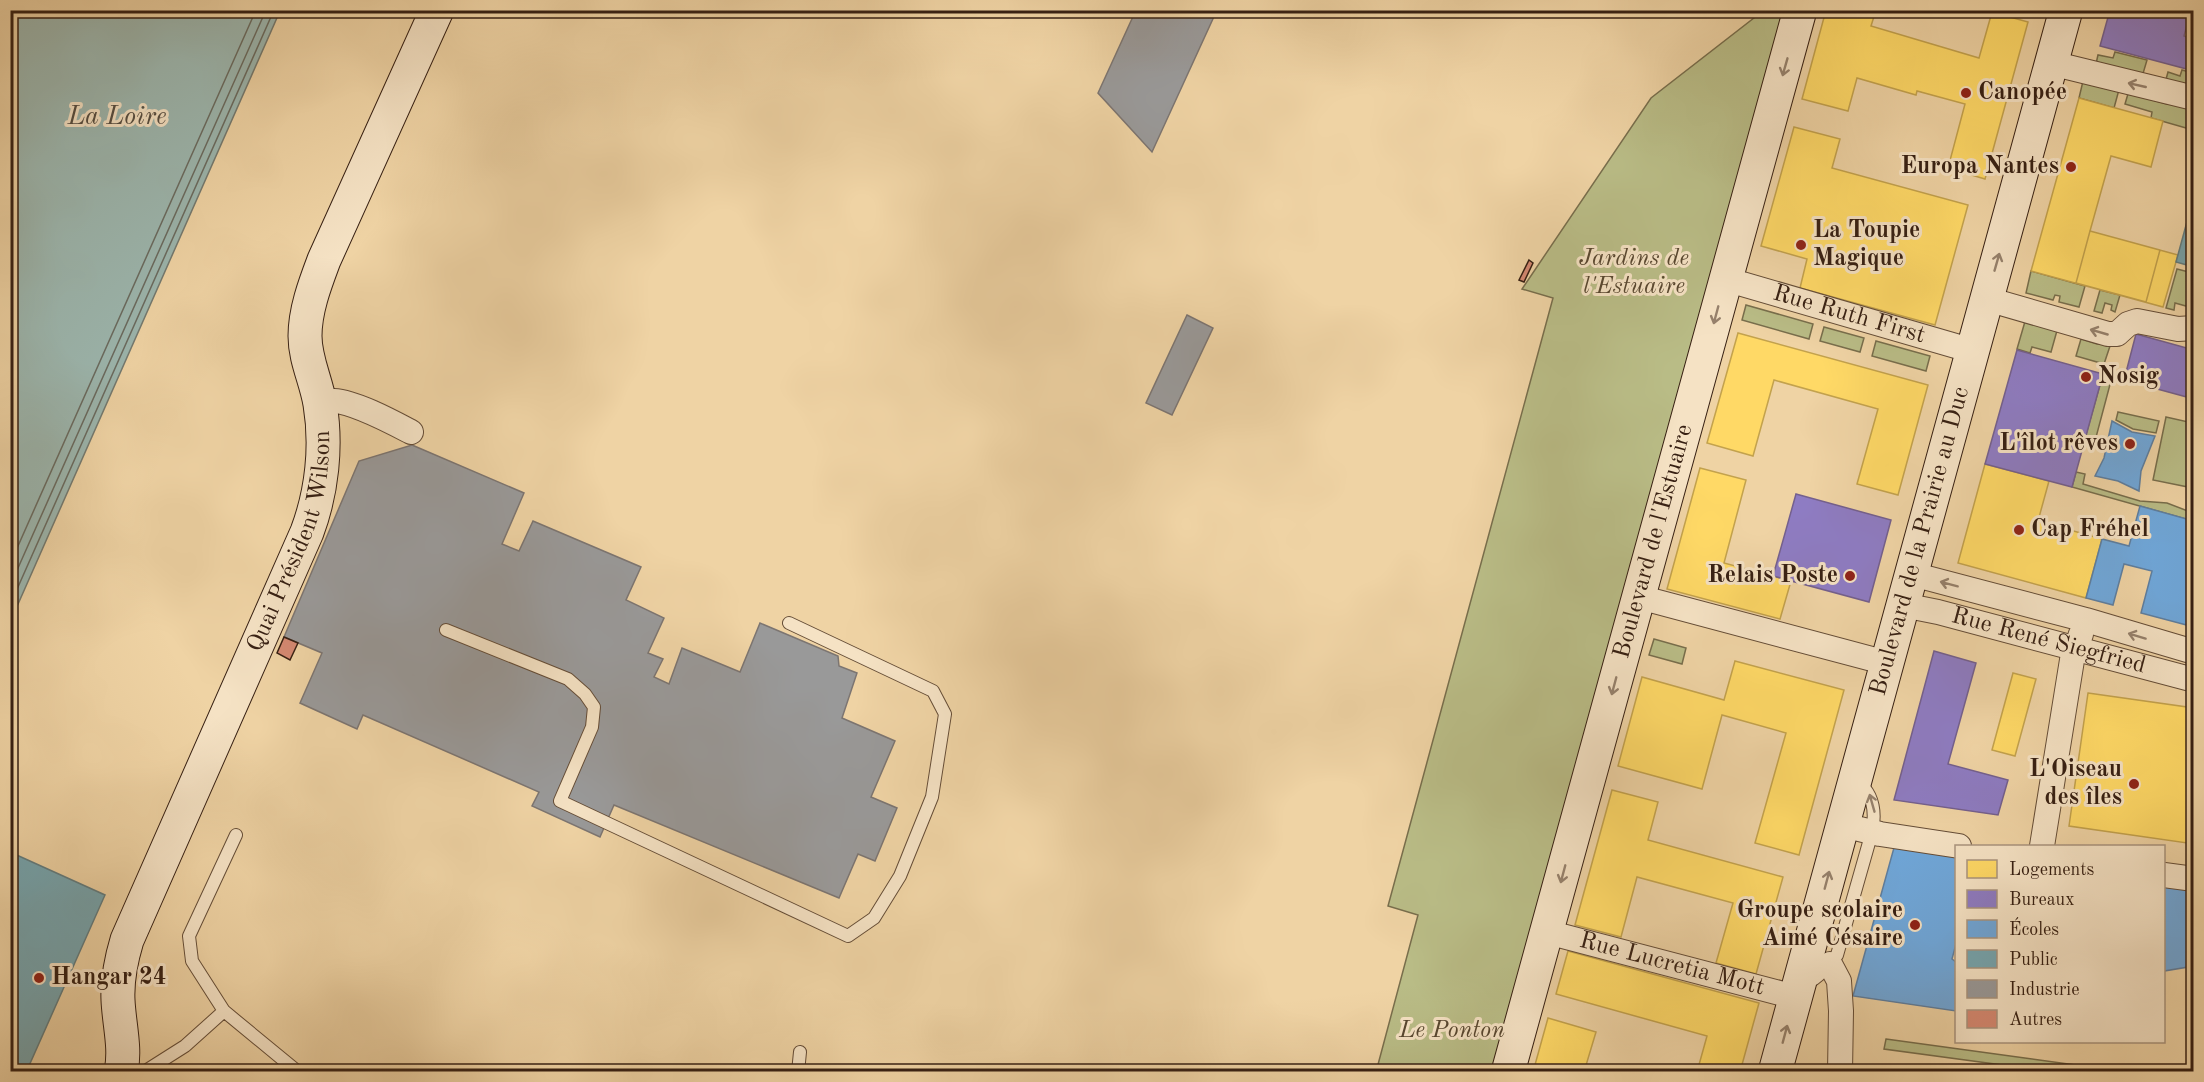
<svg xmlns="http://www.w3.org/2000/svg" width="2204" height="1082" font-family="'Old Standard TT',serif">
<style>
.green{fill:#b9bc86;stroke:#786e4c;stroke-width:1.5}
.water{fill:#9cb6ae;stroke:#747a70;stroke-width:1.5}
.homes{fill:#ffd966;stroke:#c3a24d;stroke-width:1.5}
.offices{fill:#8e7cc3;stroke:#74608e;stroke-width:1.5}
.schools{fill:#6fa8dc;stroke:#5e7fa0;stroke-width:1.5}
.public{fill:#76a5af;stroke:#637d80;stroke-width:1.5}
.industry{fill:#999;stroke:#7c7571;stroke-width:1.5}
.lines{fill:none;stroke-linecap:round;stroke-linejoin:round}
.shore{stroke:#6a6b60;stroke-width:1.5}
.building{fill:#d58972;stroke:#372013;stroke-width:1.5}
.lane-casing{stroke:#654d37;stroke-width:14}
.street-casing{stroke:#654d37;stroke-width:26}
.secondary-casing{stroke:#372013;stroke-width:35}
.lane{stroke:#f5e2c4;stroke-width:12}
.street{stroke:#f5e2c4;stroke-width:24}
.secondary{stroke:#f5e2c4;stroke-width:33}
.oneway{stroke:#96816c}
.poi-dot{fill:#8f2418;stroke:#f5e2c4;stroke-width:2}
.labels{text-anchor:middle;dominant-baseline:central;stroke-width:6;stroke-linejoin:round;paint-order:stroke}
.poi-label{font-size:24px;font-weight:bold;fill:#372013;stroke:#f5e2c4;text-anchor:start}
.park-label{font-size:24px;font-style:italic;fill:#584730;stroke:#f5e2c4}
.street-label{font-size:24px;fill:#372013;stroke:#f5e2c4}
.water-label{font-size:26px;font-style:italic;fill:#554d42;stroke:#f5e2c4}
</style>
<rect width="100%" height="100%" fill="#efd3a4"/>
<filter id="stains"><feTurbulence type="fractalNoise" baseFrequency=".00333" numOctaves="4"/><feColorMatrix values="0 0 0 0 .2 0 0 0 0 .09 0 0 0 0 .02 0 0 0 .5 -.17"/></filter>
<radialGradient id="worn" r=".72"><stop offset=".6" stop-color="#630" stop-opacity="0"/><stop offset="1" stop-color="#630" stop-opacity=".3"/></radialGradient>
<path class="green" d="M1763 11H1790L1501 1071 1376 1072 1418 915 1388 906 1553 298 1522 289 1651 98Z
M2115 52 2147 60 2142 77 2095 68 2098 55 2113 58Z
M2182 70 2193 73 2191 90 2165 83 2168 72 2180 76Z
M2083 81 2120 86 2114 108 2079 98Z
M2130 87 2139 96 2167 104 2169 98 2193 105V130L2151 118 2152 112 2125 104Z
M2177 269 2193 273V308L2175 303 2174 310 2166 308Z
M2031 271 2085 286 2079 307 2059 302 2060 296 2055 295 2053 300 2026 293Z
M2100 290 2120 295 2115 312 2111 310 2112 305 2105 303 2102 313 2094 311Z
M1746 305 1813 324 1809 339 1742 320Z
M2026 318 2058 327 2051 352 2032 347 2030 353 2017 349Z
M1824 327 1864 338 1860 352 1820 341Z
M2081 339 2097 344 2111 343 2104 364 2076 356Z
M1876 341 1930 356 1926 371 1872 356Z
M2103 374 2112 377 2095 441 2085 438Z
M2118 412 2159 421 2156 433 2133 429 2116 420Z
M2166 417 2193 423V488L2153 480Z
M2076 472 2085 474 2083 484 2140 501 2167 503 2193 513V521L2072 487Z
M1654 639 1686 648 1682 664 1649 655Z
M1886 1039 2119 1071H2047L1884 1049Z"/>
<path class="water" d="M11 10 280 11 11 620 10 11Z"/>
<path class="homes" d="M1826 10H1876L1871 26 1979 58 1992 12 2028 22 1985 179 1948 168 1965 104 1917 91 1916 95 1857 78 1848 111 1802 99Z
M2079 98 2163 121 2151 167 2111 156 2090 231 2178 255 2163 307 2031 271Z
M1794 127 1840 139 1832 168 1968 205 1935 325 1800 288 1807 259 1761 246Z
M2090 231 2160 250 2146 302 2076 283Z
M1738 333 1928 385 1898 495 1857 484 1878 409 1774 380 1753 456 1707 443Z
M1985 464 2049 481 2038 521 2102 539 2086 598 1958 563Z
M1700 468 1746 480 1724 563 1791 581 1780 619 1667 589Z
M1735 661 1844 690 1799 855 1755 843 1786 733 1722 715 1702 789 1618 766 1642 677 1724 700Z
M2013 673 2036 679 2015 756 1992 750Z
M2088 693 2194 708V844L2069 826Z
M1612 790 1658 802 1648 840 1783 877 1756 974 1716 963 1733 903 1637 877 1621 937 1575 925Z
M1568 951 1759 1003 1740 1072H1697L1707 1036 1556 994Z
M1548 1018 1596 1032 1584 1072H1533Z"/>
<path class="offices" d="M2110 10H2191L2184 36 2194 39V71L2100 46Z
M2136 334 2194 350V399L2124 380Z
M2017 350 2103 374 2072 487 1985 464Z
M1796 494 1891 520 1869 602 1773 576Z
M1934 651 1976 663 1948 764 2008 780 1998 815 1894 800Z"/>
<path class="schools" d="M2112 421 2132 432 2155 436 2141 471 2139 491 2118 481 2095 476 2104 458Z
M2140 506 2194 521V627L2141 613 2152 571 2124 564 2113 605 2086 598 2102 539 2129 546Z
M1895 844 1956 853V944L1952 959 1956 962V1011L1853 996Z
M2164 882 2194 887V966L2164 971Z"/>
<path class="public" d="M2188 218 2194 220V267L2176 262Z
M10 852 105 895 28 1068 10 1061Z"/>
<path class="industry" d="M1136 10H1217L1152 152 1098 93Z
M1187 315 1213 328 1172 415 1146 403Z
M412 445 524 493 502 544 519 551 533 521 641 567 626 600 664 618 648 653 663 659 654 677 669 684 682 648 740 672 760 623 838 656 839 666 857 673 842 718 895 741 871 797 897 808 875 861 858 854 839 898 614 805 600 837 532 806 539 792 363 715 357 729 300 703 322 653 284 637 359 461Z"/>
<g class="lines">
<path class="shore" d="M10 564 256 10
M10 586 266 10
M10 605 274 10"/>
</g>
<path class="building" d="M1529 260 1533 263 1524 282 1519 280Z
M284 637 298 643 290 660 277 653Z"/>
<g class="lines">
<defs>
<path id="lane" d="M446 630 568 679 585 694 594 707 592 727 560 801 848 936 874 918 900 876 932 797 945 714 933 691 789 623
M236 835 189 936 192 961 224 1011 298 1072
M1804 981 1814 979 1819 975 1837 955 1872 832C1876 812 1874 794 1857 781
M144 1072 185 1046 224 1011
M798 1072 800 1052"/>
<g id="street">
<path d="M2051 63 2194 98"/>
<path id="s1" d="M1725 279 1973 351"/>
<path d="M1987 299 2108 334H2117L2128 324 2137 321 2178 329 2194 328"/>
<path d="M320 404C324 403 330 401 334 401 355 402 392 422 411 432"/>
<path d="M1912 574 2086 620 2194 652"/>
<path d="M1639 597 1887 663"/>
<path id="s2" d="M1903 605 1938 612 2194 680"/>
<path d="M1843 825 1880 834 1959 846"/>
<path d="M2042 846 2072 660 2081 634"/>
<path d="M2164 875 2194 879"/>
<path id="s3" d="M1547 932 1795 997"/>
<path d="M1830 964 1839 981 1841 1011 1840 1072"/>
</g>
<g id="secondary">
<path id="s4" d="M121 1072C126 1048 119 1024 118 1000 117 979 121 960 127 940L307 532C322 492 327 446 320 404 316 380 305 360 305 336 305 310 315 284 324 260L437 10"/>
<path id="s5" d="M1508 1072 1800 10"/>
<path id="s6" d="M1775 1072 2066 10"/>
</g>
</defs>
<use href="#lane" class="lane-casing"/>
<use href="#street" class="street-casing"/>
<use href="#secondary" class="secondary-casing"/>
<use href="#lane" class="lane"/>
<use href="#street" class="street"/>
<use href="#secondary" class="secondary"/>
</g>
<defs><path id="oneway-shaft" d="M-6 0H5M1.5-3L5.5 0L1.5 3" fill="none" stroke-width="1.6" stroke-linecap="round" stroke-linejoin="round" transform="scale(1.5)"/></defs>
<g class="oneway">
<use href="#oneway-shaft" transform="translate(1785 67) rotate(106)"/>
<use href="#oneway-shaft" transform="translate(2137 85) rotate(-167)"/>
<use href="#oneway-shaft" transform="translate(1997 262) rotate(-74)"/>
<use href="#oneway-shaft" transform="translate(1716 315) rotate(105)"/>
<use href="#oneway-shaft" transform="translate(2099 332) rotate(-164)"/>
<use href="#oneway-shaft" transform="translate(1949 584) rotate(-165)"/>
<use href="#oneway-shaft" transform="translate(2137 636) rotate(-163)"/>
<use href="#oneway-shaft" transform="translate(1614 686) rotate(105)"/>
<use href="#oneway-shaft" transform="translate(1872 803) rotate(-106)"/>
<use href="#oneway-shaft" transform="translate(1563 874) rotate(105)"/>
<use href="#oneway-shaft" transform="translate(1827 880) rotate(-75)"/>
<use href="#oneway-shaft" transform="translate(1785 1034) rotate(-75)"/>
</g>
<g class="poi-dot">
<circle cx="1966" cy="93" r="6"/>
<circle cx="2071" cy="167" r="6"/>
<circle cx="1801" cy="245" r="6"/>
<circle cx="2086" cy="377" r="6"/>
<circle cx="2130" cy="444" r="6"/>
<circle cx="2019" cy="530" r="6"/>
<circle cx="1850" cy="576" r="6"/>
<circle cx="2134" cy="784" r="6"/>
<circle cx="1915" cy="925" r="6"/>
<circle cx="39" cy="978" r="6"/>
</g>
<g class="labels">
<g class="poi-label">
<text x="1978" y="93">Canopée</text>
<text x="2059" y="167" text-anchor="end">Europa Nantes</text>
<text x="1813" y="231">La Toupie<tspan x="1813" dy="28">Magique</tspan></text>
<text x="2098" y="377">Nosig</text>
<text x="2118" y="444" text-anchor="end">L'îlot rêves</text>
<text x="2031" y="530">Cap Fréhel</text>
<text x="1838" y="576" text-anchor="end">Relais Poste</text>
<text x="2122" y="770" text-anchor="end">L'Oiseau<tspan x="2122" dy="28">des îles</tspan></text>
<text x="1903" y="911" text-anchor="end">Groupe scolaire<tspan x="1903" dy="28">Aimé Césaire</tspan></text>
<text x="51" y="978">Hangar 24</text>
</g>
<g class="park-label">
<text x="1634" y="259">Jardins de<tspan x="1634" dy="28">l'Estuaire</tspan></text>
<text x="1452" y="1031">Le Ponton</text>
</g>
<g class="street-label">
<text stroke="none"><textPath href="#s1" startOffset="129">Rue Ruth First</textPath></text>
<text stroke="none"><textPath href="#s4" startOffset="566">Quai Président Wilson</textPath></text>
<text stroke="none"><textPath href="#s5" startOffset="550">Boulevard de l'Estuaire</textPath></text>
<text stroke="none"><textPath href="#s6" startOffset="550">Boulevard de la Prairie au Duc</textPath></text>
<text stroke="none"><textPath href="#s2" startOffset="150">Rue René Siegfried</textPath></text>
<text stroke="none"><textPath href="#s3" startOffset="129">Rue Lucretia Mott</textPath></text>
</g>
<g class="water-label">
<text x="117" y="117">La Loire</text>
</g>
</g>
<rect width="2204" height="1082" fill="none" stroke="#efd3a4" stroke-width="36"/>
<rect x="12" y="12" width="2180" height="1058" fill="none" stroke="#372013" stroke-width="3"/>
<rect x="18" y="18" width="2168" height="1046" fill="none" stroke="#372013" stroke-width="1.5"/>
<rect x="1955" y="845" width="210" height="198" fill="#f5e2c4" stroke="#a9947d" stroke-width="1.5"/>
<rect x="1967" y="860" width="30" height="18" fill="#ffd966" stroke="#a9947d" stroke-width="1.5"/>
<text x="2009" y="875" font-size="18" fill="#372013">Logements</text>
<rect x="1967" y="890" width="30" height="18" fill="#8e7cc3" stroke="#a9947d" stroke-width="1.5"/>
<text x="2009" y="905" font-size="18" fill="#372013">Bureaux</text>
<rect x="1967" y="920" width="30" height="18" fill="#6fa8dc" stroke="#a9947d" stroke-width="1.5"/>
<text x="2009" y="935" font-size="18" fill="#372013">Écoles</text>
<rect x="1967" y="950" width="30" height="18" fill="#76a5af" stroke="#a9947d" stroke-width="1.5"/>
<text x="2009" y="965" font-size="18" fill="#372013">Public</text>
<rect x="1967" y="980" width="30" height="18" fill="#999999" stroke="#a9947d" stroke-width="1.5"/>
<text x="2009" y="995" font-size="18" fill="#372013">Industrie</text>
<rect x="1967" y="1010" width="30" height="18" fill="#d58972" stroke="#a9947d" stroke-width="1.5"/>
<text x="2009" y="1025" font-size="18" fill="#372013">Autres</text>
<rect width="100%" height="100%" filter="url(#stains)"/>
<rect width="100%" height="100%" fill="url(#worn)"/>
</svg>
